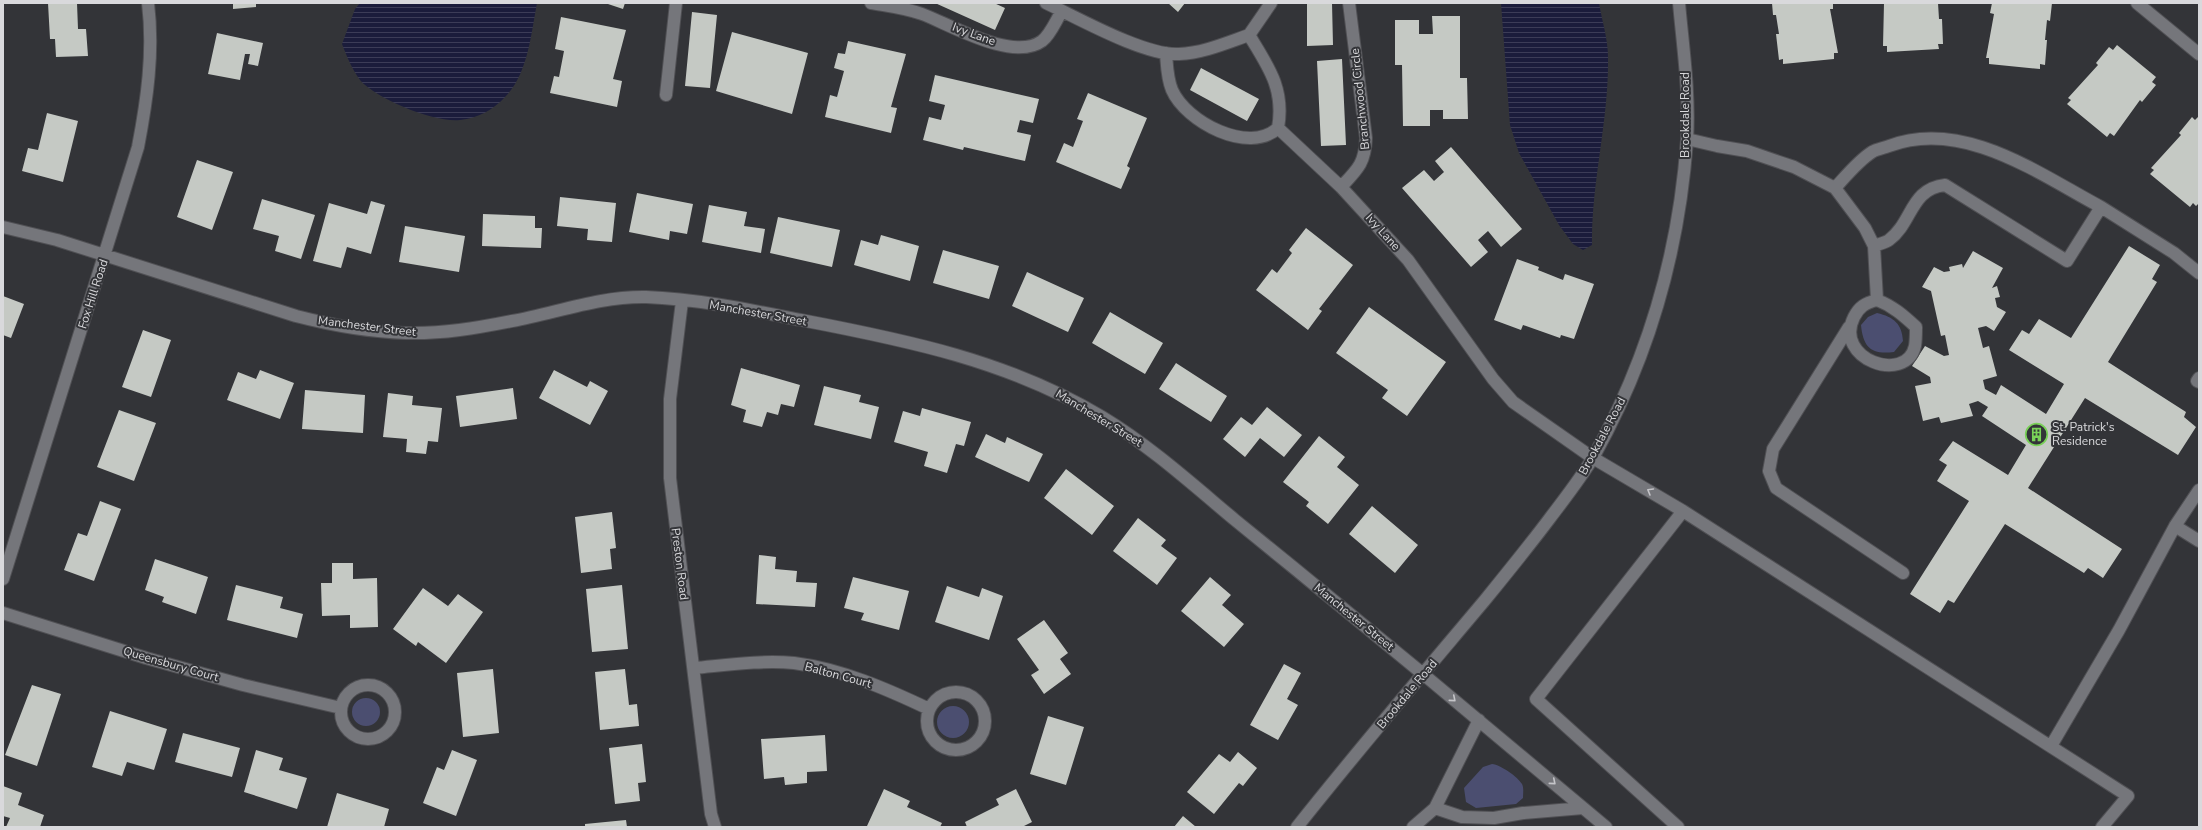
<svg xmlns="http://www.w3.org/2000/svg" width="2202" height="830" font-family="'Nunito Sans',sans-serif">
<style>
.grass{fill:#4b4e70}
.water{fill:url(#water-rules)}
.building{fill:#c5c9c4}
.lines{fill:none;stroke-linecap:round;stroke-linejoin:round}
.lane-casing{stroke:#505054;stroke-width:14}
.street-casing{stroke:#505054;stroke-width:14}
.lane{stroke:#75767b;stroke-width:12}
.street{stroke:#75767b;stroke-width:12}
.oneway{stroke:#c5c5c9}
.labels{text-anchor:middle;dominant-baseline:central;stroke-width:4;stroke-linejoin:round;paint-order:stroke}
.street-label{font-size:12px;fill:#d9d9dc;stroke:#333438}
.poi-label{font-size:12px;fill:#d9d9dc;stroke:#333438;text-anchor:start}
</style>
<defs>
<pattern id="water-rules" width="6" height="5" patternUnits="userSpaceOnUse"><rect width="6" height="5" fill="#1b1c3b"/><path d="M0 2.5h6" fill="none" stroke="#3c3c57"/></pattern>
</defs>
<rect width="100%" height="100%" fill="#333438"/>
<path class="grass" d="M1877 313C1894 317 1902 324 1903 341L1894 352C1871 355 1863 347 1861 325L1868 317Z
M352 712a14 14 0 1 1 28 0a14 14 0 1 1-28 0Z
M937 722a16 16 0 1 1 32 0a16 16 0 1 1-32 0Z
M1492 764C1501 765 1518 777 1522 784 1524 788 1523 793 1523 798L1516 804 1476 808 1466 802 1464 788 1483 767Z"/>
<path class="water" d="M360 3H537C531 34 528 74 505 97 493 110 478 118 460 120 435 123 376 99 360 80 352 69 347 57 342 44L355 9Z
M1501 3H1599C1602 21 1608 39 1608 57 1609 121 1591 182 1592 245L1583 250 1573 244 1559 225 1519 153 1510 125Z"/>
<path class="building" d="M48 3H77L78 29H86L88 56 56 57 55 39H50Z
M233 3H256V7L233 9Z
M605 3H625L623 9Z
M935 3H994L1005 8 995 30Z
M1168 3H1185L1178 12Z
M1307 3H1332L1333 45 1307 46Z
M1772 3H1833V9H1830L1838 53H1834V59L1783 64V59L1779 60 1776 34H1779L1776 15H1773Z
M1884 3H1938L1939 19H1942L1943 44H1938L1939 49 1887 52V46H1883Z
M1992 3H2052L2050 21 2047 20 2045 40H2047L2045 65 2040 64V69L1989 64V58H1986L1994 14 1990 13Z
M692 12 717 15 710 88 685 86Z
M1432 16H1460V78H1467L1468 119H1443V110H1430V126H1403L1402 65H1395V20H1419V34H1433Z
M561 17 626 30 613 79 622 81 617 107 550 93 554 76 559 77 564 51 555 49Z
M732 32 808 53 792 114 716 91Z
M217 33 263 43 258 66 248 64 250 54H245L240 80 208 74Z
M848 41 906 54 891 107 897 108 891 133 825 117 830 95 837 97 844 71 834 68 838 53 845 54Z
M2117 45 2156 77 2152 82 2156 85 2142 102 2140 100 2114 136 2110 133 2107 137 2067 104 2071 100 2068 98 2098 65 2096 63 2109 47 2113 50Z
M1342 59 1346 145 1321 146 1317 61Z
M1201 68 1259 99 1247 121 1190 90Z
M935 75 1039 99 1033 123 1020 120 1017 132 1031 135 1025 161 964 147 963 150 923 140 929 117 941 120 945 105 929 101Z
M1088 93 1147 118 1127 166 1130 168 1121 189 1056 162 1064 143 1073 147 1083 121 1077 119Z
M47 113 78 121 63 182 22 171 28 148 38 150Z
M2199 116V203L2196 206 2193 203 2190 207 2150 174 2154 170 2151 168 2181 135 2179 133 2192 117 2195 120Z
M1451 147 1522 229 1501 247 1488 231 1478 240 1488 252 1471 267 1402 188 1424 170 1434 181 1444 172 1435 161Z
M197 160 233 172 212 230 177 217Z
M637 193 693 204 687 234 670 231 669 240 629 232Z
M560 197 616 203 612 242 587 240 588 229 557 226Z
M262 199 315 215 301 259 275 251 279 236 253 229Z
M371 201 385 205 371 254 347 247 341 268 313 261 329 203 367 214Z
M709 205 747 212 744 226 765 229 761 253 702 242Z
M483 214 535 216V228H542L541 248 482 246Z
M778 217 840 230 832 267 770 253Z
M405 226 465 236 459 272 399 262Z
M1306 228 1353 265 1319 309 1322 311 1308 330 1256 290 1272 269 1277 273 1292 253 1289 250Z
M881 235 919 246 910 281 854 265 861 240 878 245Z
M2129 246 2160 265 2152 279 2157 282 2108 362 2186 412 2184 417 2196 427 2178 455 2085 398 2028 488 2122 549 2103 578 2088 568 2084 573 2005 524 1954 603 1948 600 1940 613 1910 594 1969 501 1937 481 1947 465 1939 460 1953 441 2008 475 2026 445 1982 416 1988 407 1978 401 1969 404 1973 416 1941 423 1939 417 1923 421 1915 386 1931 383 1930 377 1912 366 1925 346 1944 356 1949 355 1945 335 1941 336 1931 291 1922 287 1934 267 1944 272 1950 271 1949 267 1962 264 1963 268 1973 251 2003 268 1992 288 1997 286 2000 297 1995 298 1997 307 2006 312 1994 331 1986 326 1978 328 1983 348 1989 346 1997 376 1983 380 1985 389 1996 395 2001 385 2046 414 2064 384 2009 350 2022 330 2029 334 2039 319 2071 338Z
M943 250 999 266 989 299 933 283Z
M1517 259 1539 267 1538 270 1563 280 1565 274 1594 284 1574 339 1561 335 1560 338 1523 325 1521 330 1494 320Z
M1027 272 1084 298 1068 332 1012 306Z
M3 296 24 304 11 338 3 335Z
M1369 307 1446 362 1407 416 1382 398 1388 390 1336 353Z
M1110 312 1163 343 1145 374 1092 343Z
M143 330 171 340 151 397 122 387Z
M1176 363 1227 396 1211 422 1159 389Z
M741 368 800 385 794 407 781 404 778 415 767 412 762 427 743 422 746 410 731 405Z
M260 370 294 383 280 419 227 400 238 372 256 379Z
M554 370 587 387 590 381 608 391 590 425 539 398Z
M824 386 861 395 859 402 879 407 871 439 814 425Z
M513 388 517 419 460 427 456 396Z
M305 390 365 395 363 433 302 429Z
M388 393 413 396 412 405 442 408 438 442 428 441 426 454 406 452 407 439 383 437Z
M1267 407 1302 435 1284 457 1260 438 1245 457 1223 439 1241 417 1252 425Z
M922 408 971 422 964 446 956 444 947 473 924 466 928 452 894 442 903 411 920 416Z
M119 410 156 423 134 481 97 467Z
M986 434 1005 443 1007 437 1043 454 1029 482 975 457Z
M1319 436 1345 457 1337 467 1359 485 1328 524 1306 506 1309 502 1283 482Z
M1066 469 1114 506 1092 535 1044 498Z
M100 501 121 509 94 581 64 570 78 533 87 536Z
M1372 506 1418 545 1395 573 1349 534Z
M612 512 616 548 610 549 612 569 581 573 575 517Z
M1138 518 1166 540 1161 546 1177 558 1157 585 1113 551Z
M759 555 776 557 775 569 797 571 796 582 817 583 815 607 756 604Z
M155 559 208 577 196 614 162 602 164 597 145 590Z
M332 563H353V579L377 578 378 627 350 628V615L322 616 321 583H332Z
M853 577 909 591 899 630 861 620 864 613 844 608Z
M1210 577 1231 595 1222 605 1244 624 1224 647 1181 611Z
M236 585 283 597 280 608 303 614 297 638 227 620Z
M622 585 628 649 592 652 586 589Z
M947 586 979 597 982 588 1003 596 989 640 935 622Z
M423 588 448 606 458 594 483 612 446 663 418 642 416 646 393 629Z
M1044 620 1068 653 1060 659 1071 674 1044 694 1031 675 1039 670 1017 639Z
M1284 664 1301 673 1287 699 1298 705 1278 740 1250 725Z
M493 669 499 733 463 737 457 673Z
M625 669 629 705 637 704 639 726 600 730 595 672Z
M32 685 61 694 37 766 5 755Z
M110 711 167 729 154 770 127 762 122 776 92 767Z
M1048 716 1084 727 1066 785 1030 774Z
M183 733 240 748 232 777 175 762Z
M825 735 827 771 807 772V783L785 785 784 777 764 779 761 739Z
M642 744 646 782 638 783 640 801 615 804 609 748Z
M256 750 283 758 279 770 307 778 297 809 244 792Z
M452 750 477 760 456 816 423 803 437 767 444 770Z
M1238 752 1257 768 1243 786 1239 783 1214 814 1187 792 1219 754 1230 762Z
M3 786 22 793 18 805 44 815 40 827H6L10 818 3 816Z
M884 789 910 801 907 807 942 823 940 827 867 826Z
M1016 789 1032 822 1022 827H967L965 822 999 805 996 799Z
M337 793 389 809 384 827H327Z
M1183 816 1196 827H1174Z
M626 820 627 827H585V824Z"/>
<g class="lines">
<defs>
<path id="lane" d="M1687 139 1717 146 1747 151 1794 167 1835 188 1865 228 1874 246C1878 244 1885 243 1889 240 1913 222 1910 189 1945 185L2067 261 2101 207 2174 253 2199 273
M1835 188C1846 176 1858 161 1872 152 1877 149 1884 148 1889 146 1963 118 2039 174 2101 207
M1874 246 1877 300
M1877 300C1893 306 1904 316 1916 327 1916 333 1916 340 1915 346 1906 385 1833 359 1854 317 1859 307 1865 303 1877 300Z
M1849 327 1773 449 1769 471 1776 488 1903 573
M2199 378 2197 381 2199 382
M1593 458 1683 511
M2175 526 2199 541
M1423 674 1606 827
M2051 746 2119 630 2175 526 2199 490
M1435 808 1462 817 1494 818 1523 813 1583 808
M1413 827 1435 808 1479 720
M1678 827 1536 699 1683 511 2128 796 2102 827"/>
<path id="street" d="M871 3C888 6 906 8 922 14 951 25 1013 62 1042 41 1051 34 1056 20 1062 11
M1046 3C1078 18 1145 56 1179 54 1203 53 1226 43 1249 35
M1271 3 1249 35C1268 66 1285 89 1278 128
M2137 3 2199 54
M1166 53C1167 66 1167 78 1172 90 1186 122 1249 155 1278 128
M666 95 676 3
M1278 128 1341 187 1408 260 1493 379 1513 402 1593 458
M1341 187C1358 169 1365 163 1366 138L1349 3
M3 227 57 240 296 316C331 325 370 332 406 333 442 334 477 328 512 321 556 313 600 296 646 297 698 299 750 310 801 320 906 340 1009 361 1102 417 1150 446 1192 484 1235 520 1298 571 1361 623 1423 674
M682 301 670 399V478L711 814 715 827
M3 579 138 147C147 100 154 52 148 3
M3 613 146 658 243 685 341 708
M694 668C727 665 761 660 794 663 841 669 887 689 929 709
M341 712a27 27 0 1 1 54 0a27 27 0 1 1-54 0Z
M927 721a29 29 0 1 1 58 0a29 29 0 1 1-58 0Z
M1297 827C1358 750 1422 675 1485 600 1507 573 1529 546 1550 518 1565 498 1581 478 1594 456 1648 359 1679 252 1687 140 1690 95 1683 48 1679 3"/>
</defs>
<use href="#lane" class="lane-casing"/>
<use href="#street" class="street-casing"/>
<use href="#lane" class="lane"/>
<use href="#street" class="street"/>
</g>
<defs><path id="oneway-chevron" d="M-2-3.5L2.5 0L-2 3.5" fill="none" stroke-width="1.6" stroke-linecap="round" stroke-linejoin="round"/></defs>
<g class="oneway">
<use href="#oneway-chevron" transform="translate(1650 491) rotate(-150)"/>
<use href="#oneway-chevron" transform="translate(1453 699) rotate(40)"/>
<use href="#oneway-chevron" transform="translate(1553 782) rotate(40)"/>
</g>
<defs>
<symbol id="building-ring" viewBox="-11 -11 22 22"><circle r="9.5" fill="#333438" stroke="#79d158" stroke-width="1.5"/><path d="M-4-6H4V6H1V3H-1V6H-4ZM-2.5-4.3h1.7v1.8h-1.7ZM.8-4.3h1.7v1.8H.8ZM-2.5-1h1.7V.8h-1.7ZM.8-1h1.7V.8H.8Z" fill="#79d158"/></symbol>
</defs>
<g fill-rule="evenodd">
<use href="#building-ring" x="2024" y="422" width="25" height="25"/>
</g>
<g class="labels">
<g class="street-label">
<text transform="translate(974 34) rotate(20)">Ivy Lane</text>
<text transform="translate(1360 99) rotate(-96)">Branchwood Circle</text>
<text transform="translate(1685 115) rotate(-90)">Brookdale Road</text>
<text transform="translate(1383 232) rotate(48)">Ivy Lane</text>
<text transform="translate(93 294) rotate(-72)">Fox Hill Road</text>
<text transform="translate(758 313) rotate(10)">Manchester Street</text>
<text transform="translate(367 326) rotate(7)">Manchester Street</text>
<text transform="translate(1099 418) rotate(31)">Manchester Street</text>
<text transform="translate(1602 436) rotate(-62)">Brookdale Road</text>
<text transform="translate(680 564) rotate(83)">Preston Road</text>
<text transform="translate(1354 617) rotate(39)">Manchester Street</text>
<text transform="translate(171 664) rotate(16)">Queensbury Court</text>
<text transform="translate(838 675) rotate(15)">Balton Court</text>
<text transform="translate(1407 694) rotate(-50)">Brookdale Road</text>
</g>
<g class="poi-label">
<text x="2052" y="427">St. Patrick's<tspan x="2052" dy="14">Residence</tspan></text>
</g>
</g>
<rect width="2202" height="830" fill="none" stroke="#d9d9dc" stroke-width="8"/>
</svg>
